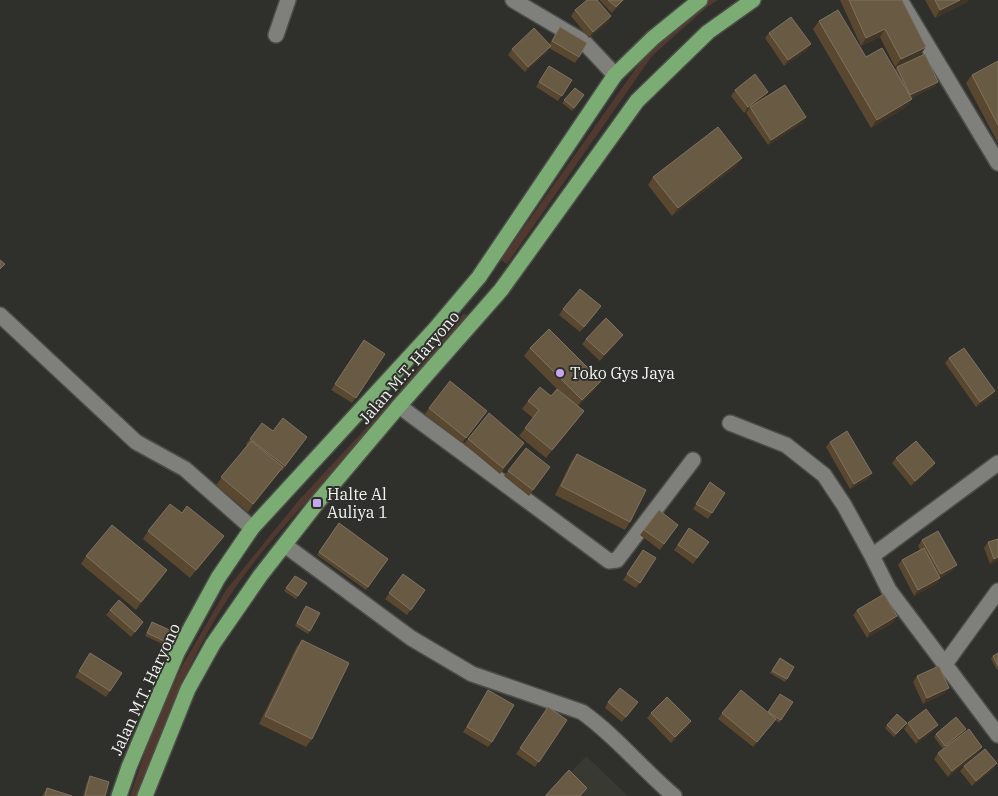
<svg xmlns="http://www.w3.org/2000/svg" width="998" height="796" font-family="'IBM Plex Serif',serif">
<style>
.built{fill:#383930}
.green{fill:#51392f}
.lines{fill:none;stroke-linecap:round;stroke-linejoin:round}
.minor-casing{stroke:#4c4c49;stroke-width:18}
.highway-casing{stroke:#4c4c49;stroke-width:18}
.minor{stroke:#7f7f7c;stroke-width:15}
.highway{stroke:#7aac73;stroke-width:15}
.wall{fill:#59482f}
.shaded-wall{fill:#413625}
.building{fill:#695a44;stroke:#7f725f}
.poi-dot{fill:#c8a5ef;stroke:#2f2f2c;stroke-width:2}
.labels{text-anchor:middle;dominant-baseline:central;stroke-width:4;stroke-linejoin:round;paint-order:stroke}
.street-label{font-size:16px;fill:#f3f4f2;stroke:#2f2f2c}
.poi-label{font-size:16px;fill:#f3f4f2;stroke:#2f2f2c;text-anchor:start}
</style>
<rect width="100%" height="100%" fill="#2f2f2c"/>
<path class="built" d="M586 756 628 796H549Z"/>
<path class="green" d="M706 0H718L707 7 652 56 507 264 501 260 648 51Z
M464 313 469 317C435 358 402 400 366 439 319 489 267 539 229 597 189 658 162 727 138 796H130L152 732 181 668 226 590 299 500 391 401Z"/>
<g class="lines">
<defs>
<path id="minor" d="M513 0 584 42 615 75
M900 0 998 163
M276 35 288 0
M0 315 136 442 185 469 252 528
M399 406 609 561 617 560 693 460
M730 423 786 445 824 475 844 505 872 556
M998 463 872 556 889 590 998 735
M286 546 411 638 472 674 582 712C616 736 642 769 674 796
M945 664 998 591"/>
<path id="highway" d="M119 796 129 767 177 653 218 578 252 528 435 329 479 277 615 75 653 38 700 0
M145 796 188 689 213 644 260 576 317 503 399 406 501 290 637 101 708 32 753 0"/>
</defs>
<use href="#minor" class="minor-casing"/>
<use href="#highway" class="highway-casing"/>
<use href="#minor" class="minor"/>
<use href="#highway" class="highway"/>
</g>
<path class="wall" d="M599 0H624L612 13Z
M840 0H902L920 55 895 67 880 37 861 46Z
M925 0H968L967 2 935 18Z
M575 10 611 16 608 22 589 38 571 16Z
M819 21 866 57 895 70 897 67 938 82 934 87 911 98 912 99 906 107 871 128 813 29Z
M560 27 579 57 575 63 549 48 547 52 525 72 508 55 512 49 549 45Z
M769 33 807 50 784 66 765 38Z
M998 61V143L966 83 972 75Z
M549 66 572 80 558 101 536 87Z
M575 88 584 95 572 111 562 103Z
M735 90 768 92 764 97 757 103 806 117 802 123 768 145 746 113 749 109 744 113 731 96Z
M742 158 736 166 672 216 648 185 653 177Z
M563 309 597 312 580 332 559 315Z
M586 339 619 340 600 361 582 344Z
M364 340 385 354 352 403 331 390Z
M530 348 595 389 578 406V419L546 458 519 436 533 418 522 409 528 401 551 396 557 389 524 356Z
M949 358 991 397 976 407 945 363Z
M429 408 487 411 462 443 425 414Z
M262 423 273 431 307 437 282 471 281 470 248 512 216 485 247 445 246 444Z
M468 439 524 443 500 474 464 444Z
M830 442 872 473 868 479 850 489 826 447Z
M577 454 630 522 625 530 555 495 571 462Z
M896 458 935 463 931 469 911 486 892 463Z
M550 467 529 496 504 476 508 471Z
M710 482 725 493 708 519 693 509Z
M659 510 678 525 660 550 640 535Z
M182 513 224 536 218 544 190 578 143 539 148 531Z
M339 523 388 559 366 590 317 555Z
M689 528 709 542 693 564 674 550Z
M998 539V561L990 564 984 548 988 542Z
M922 540 953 570 940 578 936 584 914 596 898 565 902 560 920 550 918 546Z
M643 550 656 558 636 588 623 580Z
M86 556 167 570 136 610 81 564Z
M403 574 425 590 407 615 385 599Z
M295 576 307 583 296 599 284 591Z
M304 608 310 631 308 634 295 626Z
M110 610 143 622 131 637 106 615Z
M857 610 894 622 867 638 853 615Z
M152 622 171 644 169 647 145 636Z
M302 640 312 739 306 747 259 724 296 648Z
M90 653 122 673 106 697 75 677Z
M998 653V669L997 670 991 659 993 656Z
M780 658 794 667 785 682 770 673Z
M917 676 945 693 923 704 913 682Z
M488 690 492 742 488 747 463 732Z
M608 702H638L622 722 605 708Z
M793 702 779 723 775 720 753 747 718 719 722 713 768 712Z
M548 707 567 720 535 767 516 754Z
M651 713 691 721 688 726 671 743 647 718Z
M907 723 894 737 885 728 887 725Z
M908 723 934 730 916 744 904 729Z
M964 732 943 749 934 737 936 734Z
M979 752 948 777 934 759 938 753Z
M964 766 993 769 972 786 960 771Z
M90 776 105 796H83L87 782Z
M47 788 72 796H42Z"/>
<path class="shaded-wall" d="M623 0H624L612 13 616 7Z
M960 0H968L967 2 935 18 940 10Z
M611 16 608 22 589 38 593 32Z
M885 29 880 37 861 46 866 38Z
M811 44 807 50 784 66 788 60Z
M551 46 547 52 525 72 528 67Z
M926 47 920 55 895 67 901 59Z
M938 82 934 87 906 100 910 95Z
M768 92 764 97 744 113 748 107Z
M912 99 906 107 871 128 877 120Z
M806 117 802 123 768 145 771 140Z
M742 158 736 166 672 216 678 208Z
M623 335 619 340 600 361 604 355Z
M601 381 595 389 576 408 582 400Z
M995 391 991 397 976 407 980 402Z
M584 411 578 419 546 458 552 450Z
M935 463 931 469 911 486 915 481Z
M283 467 277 475 248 512 253 504Z
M872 473 868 479 850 489 854 484Z
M224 536 218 544 190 578 196 570Z
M998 557V561L990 564 994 559Z
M957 565 953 570 937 579 941 574Z
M167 570 162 578 136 610 141 602Z
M940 578 936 584 914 596 918 590Z
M897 616 894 622 867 638 870 632Z
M949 688 945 693 923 704 927 698Z
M691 721 688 726 671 743 675 737Z
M938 725 934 730 916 744 919 739Z
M966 729 964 732 943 749 945 746Z
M982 747 979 752 948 777 952 771Z
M997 763 993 769 972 786 976 781Z"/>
<path class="building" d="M587 0H597L611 16 593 32 575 10Z
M608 0H623L616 7Z
M849 0H902L926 47 901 59 885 29 866 38Z
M935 0H960L940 10Z
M838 10 866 57 882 48 912 99 877 120 819 21Z
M791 17 811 44 788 60 769 33Z
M560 27 587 43 579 57 552 41Z
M534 28 551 46 528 67 512 49Z
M925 54 938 82 910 95 897 67Z
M998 61V125L972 75Z
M549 66 572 80 562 96 539 82Z
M755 74 768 92 748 107 735 90Z
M785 85 806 117 771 140 750 107Z
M575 88 584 95 574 108 564 100Z
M718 127 742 158 678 208 653 177Z
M0 260 5 264 0 269Z
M580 289 601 306 584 327 563 309Z
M606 318 623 335 604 355 586 339Z
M549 329 601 381 582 400 530 348Z
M364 340 385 354 356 398 335 384Z
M964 348 995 391 980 402 949 358Z
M450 381 487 411 466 438 429 408Z
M540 387 551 396 557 389 584 411 552 450 525 428 539 410 528 401Z
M489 413 524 443 503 468 468 439Z
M283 418 307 437 285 466 250 439 262 423 273 431Z
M847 431 872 473 854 484 830 442Z
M251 441 283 467 253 504 221 477Z
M916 441 935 463 915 481 896 458Z
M526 448 550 467 533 490 508 471Z
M577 454 646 490 630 522 561 486Z
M710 482 725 493 712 513 696 504Z
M170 504 182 513 187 506 224 536 196 570 148 531Z
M659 510 678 525 664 544 644 530Z
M339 523 388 559 368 587 319 552Z
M112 525 167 570 141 602 86 556Z
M689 528 709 542 697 558 678 545Z
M938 531 957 565 941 574 922 540Z
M998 539V557L994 559 988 542Z
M924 548 940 578 918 590 902 560Z
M643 550 656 558 640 583 627 574Z
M403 574 425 590 411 610 389 593Z
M295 576 307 583 298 596 286 588Z
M884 594 897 616 870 632 857 610Z
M119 600 143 622 135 632 110 610Z
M306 606 320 613 310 631 297 623Z
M152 622 176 633 171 644 147 633Z
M302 640 349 663 312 739 265 716Z
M90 653 122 673 110 691 79 671Z
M998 653V666L993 656Z
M780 658 794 667 787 679 772 671Z
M939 666 949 688 927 698 917 676Z
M620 688 638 702 626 717 608 702Z
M488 690 514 705 492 742 467 727Z
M741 690 776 719 757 742 722 713Z
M780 694 793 702 781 720 768 712Z
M667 697 691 721 675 737 651 713Z
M548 707 567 720 539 762 520 748Z
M926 709 938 725 919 739 908 723Z
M897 714 907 723 896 734 887 725Z
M956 717 966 729 945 746 936 734Z
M969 729 982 747 952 771 938 753Z
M985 749 997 763 976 781 964 766Z
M569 770 587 788 580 796H546V795Z
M90 776 109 782 105 796H85Z
M47 788 72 796H45Z"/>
<g class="poi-dot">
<circle cx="560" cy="373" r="5"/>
<rect x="312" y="498" width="10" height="10" rx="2.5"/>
</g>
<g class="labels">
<g class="street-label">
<text transform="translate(409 367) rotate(-49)">Jalan M.T. Haryono</text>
<text transform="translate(145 689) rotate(-65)">Jalan M.T. Haryono</text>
</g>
<g class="poi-label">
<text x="570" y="373">Toko Gys Jaya</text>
<text x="327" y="494">Halte Al<tspan x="327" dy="18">Auliya 1</tspan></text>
</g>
</g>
</svg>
